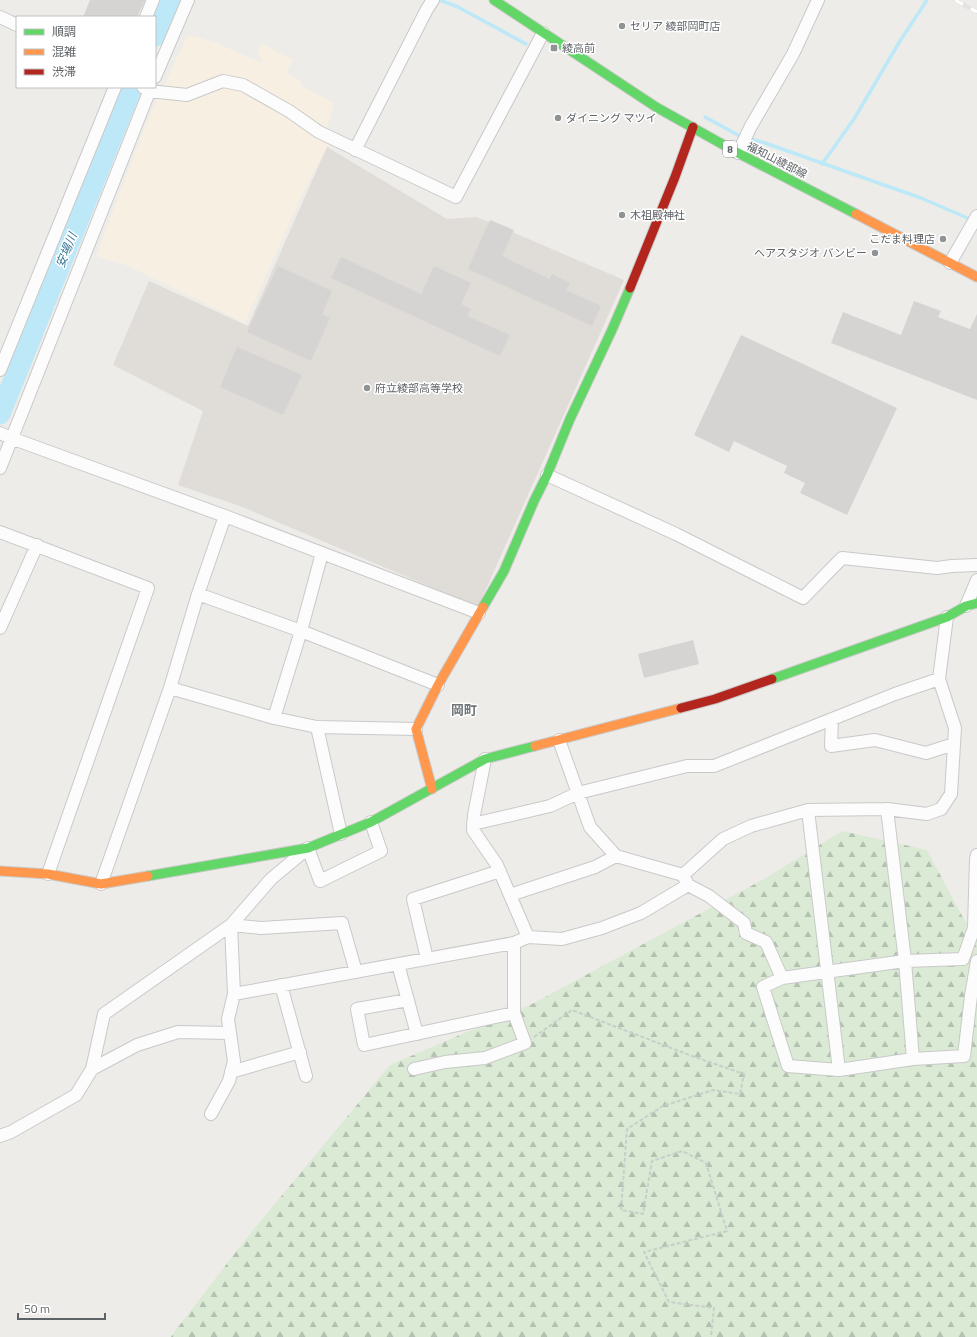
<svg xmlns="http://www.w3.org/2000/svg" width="977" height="1337" font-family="'Titillium Web','Noto Sans JP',sans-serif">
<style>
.commercial{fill:#f7efe2}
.education{fill:#e0dcd8}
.forest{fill:url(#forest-firs)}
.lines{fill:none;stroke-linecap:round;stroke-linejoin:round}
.stream{stroke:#bde8f8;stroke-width:3.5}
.river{stroke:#bde8f8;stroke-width:21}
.building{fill:#d6d4d2}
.street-casing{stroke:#cac9c9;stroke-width:14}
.fast-casing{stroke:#c9c9c9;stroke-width:11}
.slow-casing{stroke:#c9c9c9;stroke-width:11}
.jam-casing{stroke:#c9c9c9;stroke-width:11}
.path{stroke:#c8ceca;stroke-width:2;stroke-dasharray:4 2;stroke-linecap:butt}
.street{stroke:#fcfcfc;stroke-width:12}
.fast{stroke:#63d668;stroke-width:9}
.slow{stroke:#ff974d;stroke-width:9}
.jam{stroke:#b3261e;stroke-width:9}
.rail-casing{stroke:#e3e4e3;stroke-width:4.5}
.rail{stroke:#fff;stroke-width:3;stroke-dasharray:9;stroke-linecap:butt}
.poi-dot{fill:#909394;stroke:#fff;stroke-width:1.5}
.labels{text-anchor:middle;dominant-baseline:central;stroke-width:3;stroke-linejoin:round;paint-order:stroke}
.shield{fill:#fff;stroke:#8e9295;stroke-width:1}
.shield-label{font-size:10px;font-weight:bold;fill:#5e6367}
.poi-label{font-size:11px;fill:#5e6367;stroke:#fff;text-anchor:start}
.street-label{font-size:11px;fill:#5e6367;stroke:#fff}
.water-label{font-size:12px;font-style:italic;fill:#397899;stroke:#fff}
.quarter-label{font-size:13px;font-weight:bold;fill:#6f7679;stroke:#fff}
</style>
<defs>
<pattern id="forest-firs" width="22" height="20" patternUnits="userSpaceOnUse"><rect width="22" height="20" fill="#daead4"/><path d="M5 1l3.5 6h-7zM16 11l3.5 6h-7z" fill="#b4c1b0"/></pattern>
</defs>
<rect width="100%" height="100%" fill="#eeece8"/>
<path class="commercial" d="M189 35 214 42 264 64 257 52 262 44 293 60 286 73 299 80 303 87 334 103 327 128 334 133 302 195 245 323 128 266 96 256 146 124 185 41Z"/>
<path class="education" d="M327 147 447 219 477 217 624 280 478 607 240 506 178 485 203 411 113 365 149 281 248 326Z"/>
<path class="forest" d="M842 831 927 850 962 916 977 938V1337H171L172 1335 249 1235 390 1065 532 1004 764 879Z"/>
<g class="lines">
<path class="stream" d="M440 0 458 7 526 44
M705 117 738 135 765 143 921 198 972 220
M822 164 854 119 900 41 927 0"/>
<path class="river" d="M155 36 172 0
M0 414 132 87"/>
</g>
<path class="building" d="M90 0H145L137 17H83Z
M490 220 514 230 502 256 550 279 552 274 570 283 566 290 601 306 592 326 468 269Z
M341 257 421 294 434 266 471 283 461 304 471 309 467 316 510 335 500 356 331 278Z
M278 266 332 291 322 314 330 318 311 361 247 332Z
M914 301 941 311 938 317 970 329 977 314V400L831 343 843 312 901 335Z
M741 335 897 408 847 515 800 493 805 483 784 473 787 466 734 441 729 452 694 435Z
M237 347 302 375 283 415 220 387Z
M693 640 699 664 644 678 638 654Z"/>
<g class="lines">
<defs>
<path id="street" d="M0 17 17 25
M146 17 153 0
M155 77 188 0
M143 87 149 91 187 95 223 81 243 85 289 111 319 132 456 197 543 33
M355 150 427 9 433 0
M738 153 751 126 793 54 818 0
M950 263 977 216
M0 370 115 87
M0 433 11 438 225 516 479 613
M0 468 151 87
M547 475 676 534 803 598 842 558 937 568 952 566 977 565
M0 532 148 588 48 874
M198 594 301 631 438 685
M966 606 977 580
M0 628 37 545
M170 688 274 718 317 727 416 729
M274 718 301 631 322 553
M832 719 831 746 875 740 926 753 954 744
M317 727 341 834
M485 759 474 815 473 830 497 865 528 937
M887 809 905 961 913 1059
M808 810 839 1070
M473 824 550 806 578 793 687 766H714L895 694 939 679
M977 855 976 859 974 928 963 959 905 961 782 978 763 987 788 1066 839 1070 913 1059 964 1056 971 996 977 961
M683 875 723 839 751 826 808 810 887 809 927 814 941 809 951 794 955 728 939 679 947 617
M101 884 170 688 198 594 225 516
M688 885 709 896 744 923 746 933 766 942 782 978
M510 895 595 867 616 856
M231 925 261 928 342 923 356 972
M427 959 413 899 500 871
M398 964 417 1034
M281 985 306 1076
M234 994 514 943 528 937 562 939 602 928 641 913 688 885 683 875 616 856 590 827 559 740
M408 1000 357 1009 364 1045 514 1013
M92 1069 137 1045 178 1032 230 1033
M414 1069 445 1062 485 1058 525 1043 514 1013V943
M231 1072 300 1052
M211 1114 229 1081 234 1061 228 1019 234 994 231 925
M0 1136 11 1132 76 1095 92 1069 104 1014 231 925 271 879 308 848 320 881 381 851 371 822"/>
<path id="fast" d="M494 0 656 107 738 153 856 214
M483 607 504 571 534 501 547 475 570 419 611 332 630 288
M772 679 947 617 966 606 977 603
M148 876 308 848 371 822 485 759 535 746"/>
<path id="slow" d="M856 214 977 277
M535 746 681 708
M432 789 416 729 438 685 483 607
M0 871 48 874 101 884 148 876"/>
<path id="jam" d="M630 288 675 177 693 127
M681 708 715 699 772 679"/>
</defs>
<use href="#street" class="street-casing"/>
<use href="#fast" class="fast-casing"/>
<use href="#slow" class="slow-casing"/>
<use href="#jam" class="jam-casing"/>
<path class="path" d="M534 1037 572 1010 692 1056 744 1074 740 1094 713 1090 663 1106 627 1129 621 1210 643 1214 652 1161 682 1151 706 1163 727 1231 644 1252 669 1302 714 1308 711 1337"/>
<use href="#street" class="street"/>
<use href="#fast" class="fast"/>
<use href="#slow" class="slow"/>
<use href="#jam" class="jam"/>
<defs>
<path id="rail" d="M955 0 977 12"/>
</defs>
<use href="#rail" class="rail-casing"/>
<use href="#rail" class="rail"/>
</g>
<g class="poi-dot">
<circle cx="622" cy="26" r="4"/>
<rect x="550" y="44" width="8" height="8" rx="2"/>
<circle cx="558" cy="118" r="4"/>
<circle cx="622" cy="215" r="4"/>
<circle cx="943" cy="239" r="4"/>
<circle cx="875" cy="253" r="4"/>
<circle cx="367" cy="388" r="4"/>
</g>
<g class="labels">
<rect class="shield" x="723" y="141" width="14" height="16" rx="3"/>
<g class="shield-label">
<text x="730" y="149">8</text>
</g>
<g class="poi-label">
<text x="630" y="26">セリア 綾部岡町店</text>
<text x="562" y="48">綾高前</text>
<text x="566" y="118">ダイニング マツイ</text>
<text x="630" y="215">木祖殿神社</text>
<text x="935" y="239" text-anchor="end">こだま料理店</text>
<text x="867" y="253" text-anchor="end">ヘアスタジオ バンビー</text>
<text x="375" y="388">府立綾部高等学校</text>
</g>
<g class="street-label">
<text transform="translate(777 160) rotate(27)">福知山綾部線</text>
</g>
<g class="water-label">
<text transform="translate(66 250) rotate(-68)">安場川</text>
</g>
<g class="quarter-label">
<text x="464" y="710">岡町</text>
</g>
</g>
<rect x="16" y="16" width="140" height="72" fill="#ffffff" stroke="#bfc1c2"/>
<rect x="24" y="29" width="20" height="6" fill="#63d668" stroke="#bfc1c2"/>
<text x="52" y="36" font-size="12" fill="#5e6367">順調</text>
<rect x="24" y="49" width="20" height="6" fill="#ff974d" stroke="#bfc1c2"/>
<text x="52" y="56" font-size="12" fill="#5e6367">混雑</text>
<rect x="24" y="69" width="20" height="6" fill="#b3261e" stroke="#bfc1c2"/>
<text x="52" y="76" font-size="12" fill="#5e6367">渋滞</text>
<path d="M18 1313v6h87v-6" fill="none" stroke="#5e6367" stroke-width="2"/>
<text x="24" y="1313" font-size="12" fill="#5e6367" stroke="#ffffff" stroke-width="3" paint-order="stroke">50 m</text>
</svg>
